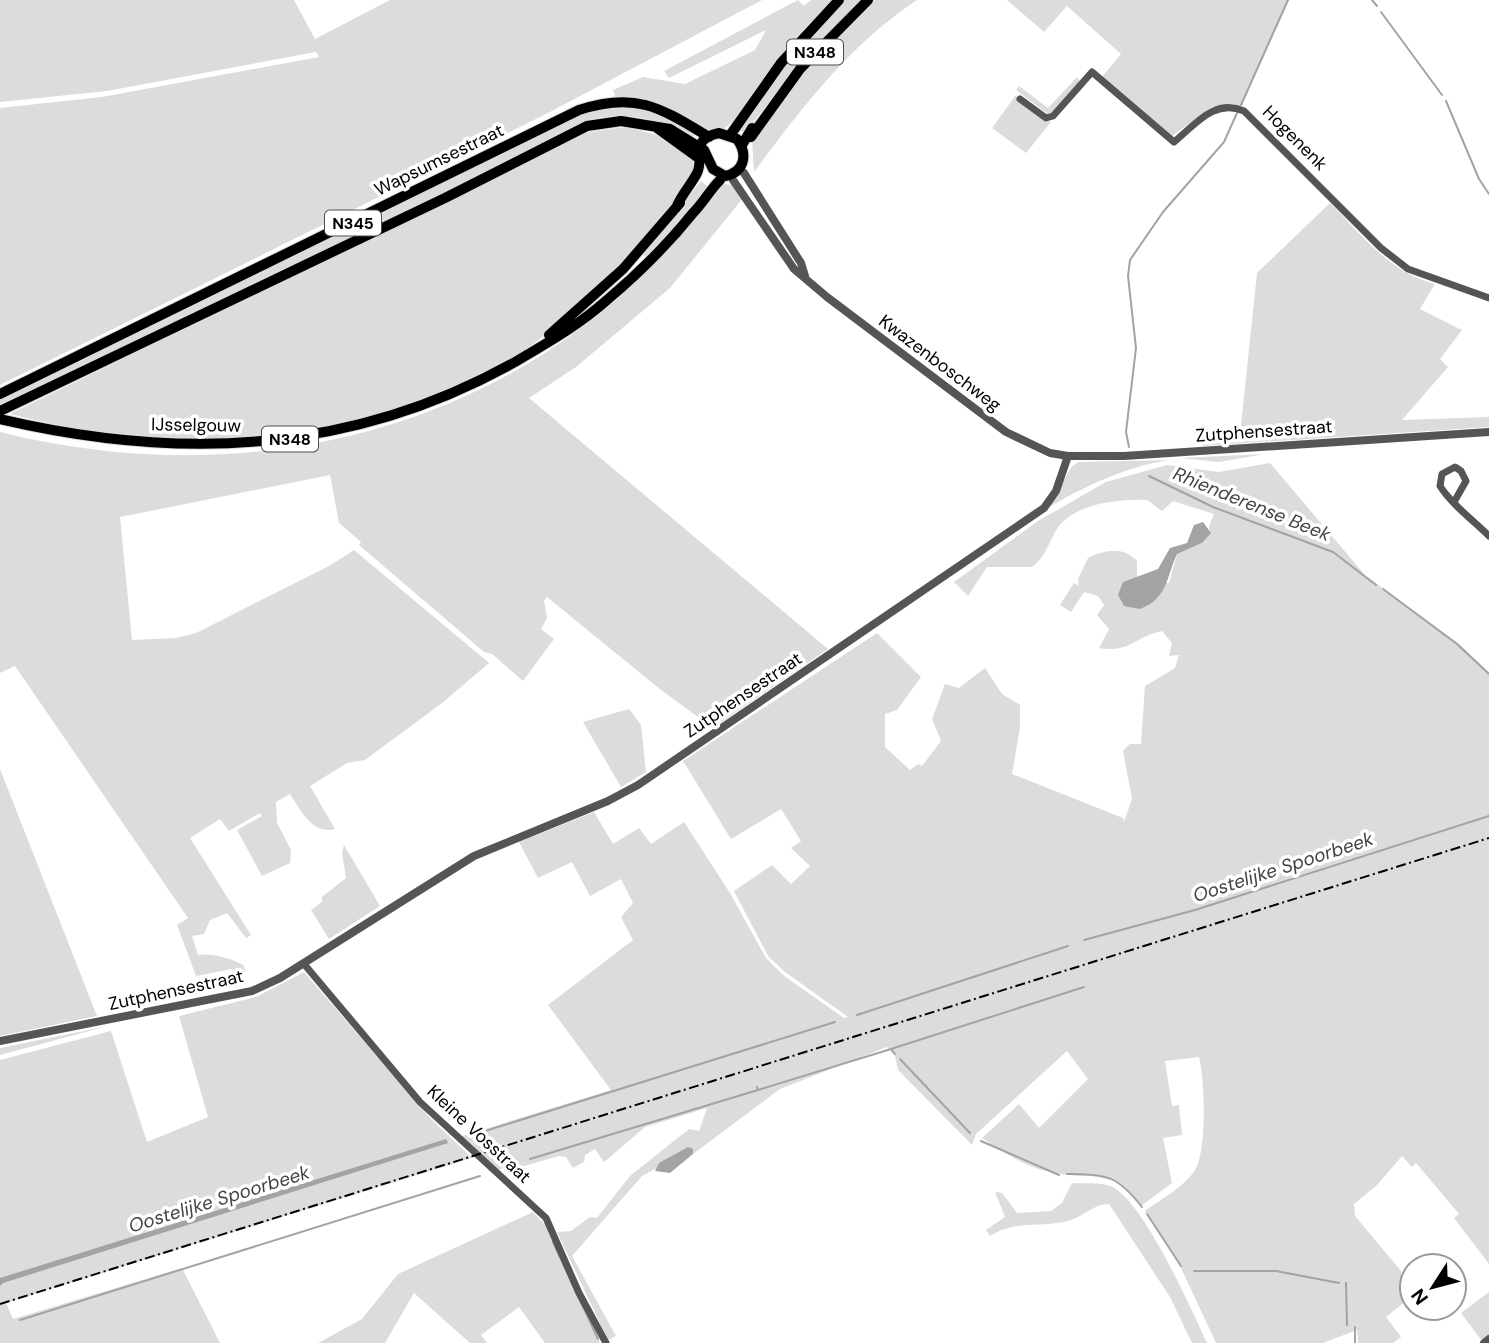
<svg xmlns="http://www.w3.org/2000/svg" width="1489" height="1343" font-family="'DM Sans',sans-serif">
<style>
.green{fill:#dcdcdc}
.water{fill:#a3a3a3}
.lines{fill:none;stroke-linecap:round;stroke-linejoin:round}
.stream{stroke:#a3a3a3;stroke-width:2}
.primary-casing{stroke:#dbdbdb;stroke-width:12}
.trunk-casing{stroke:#dbdbdb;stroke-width:12}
.minor{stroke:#555;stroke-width:7}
.tertiary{stroke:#555;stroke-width:8}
.primary{stroke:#000;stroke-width:10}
.trunk{stroke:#000;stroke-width:10}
.rail{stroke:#000;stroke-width:2;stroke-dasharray:10 3.5 2 3.5;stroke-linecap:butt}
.labels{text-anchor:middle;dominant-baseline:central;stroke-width:7;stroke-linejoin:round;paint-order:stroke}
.shield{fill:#fff;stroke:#4c4c4c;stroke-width:2}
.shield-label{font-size:16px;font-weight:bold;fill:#000}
.street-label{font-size:18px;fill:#000;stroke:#fff}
.water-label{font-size:19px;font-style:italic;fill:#444;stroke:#fff}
</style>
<rect width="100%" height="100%" fill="#fff"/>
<path class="green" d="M0 0H294L315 39 390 0H762L546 114 0 385V108L102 97 319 57 316 52 107 91 0 102Z
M798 0 804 6 811 0H832L801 32 733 121 724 129 710 132 616 99 613 90 643 77 685 84 755 50 766 30 669 78 664 71Z
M844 0H862L794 70 745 133 738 129 784 65Z
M875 0H917C850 44 801 109 754 172L752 140 781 99 839 32Z
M1007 0H1289L1240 106 1212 107 1172 136 1102 77 1121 54 1067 6 1044 32Z
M1077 77 1080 81 1049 115 1016 90 1019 86 1048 108Z
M1016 95 1051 122 1026 153 992 128Z
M644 106 696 133 692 138C655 117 621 109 580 123L469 182 0 407V398L573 116 605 107Z
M626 127 664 137 693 160C698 186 648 236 631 254 592 295 555 331 507 362 410 425 265 447 151 439 103 436 56 425 10 414L584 133Z
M701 181 707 186 687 213 647 259 643 255Z
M722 184 733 185 743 198 670 288 576 367 529 398 828 649 713 728 661 690 547 597 544 601 547 618 541 629 554 639 523 681 492 654 484 652 359 545 361 542 339 523 330 475 120 517 132 640 176 638 196 633 331 565 354 550 489 663 442 703 365 760 347 763 310 786 335 829C312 835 301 810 290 794L276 802 277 823 291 850 290 863 262 876 237 830 262 816 260 813 229 831 220 819 190 838 251 935 246 938 227 913 210 920 204 934 192 936 198 955C212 953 230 958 243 965L246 972 240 974 232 969 196 976 177 925 188 918 15 666 0 673V432C207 484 429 450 598 315 646 278 683 229 722 184Z
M1330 203C1361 234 1390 273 1435 284L1420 309 1462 330 1440 359 1448 367 1402 420 1489 417V427L1202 446 1210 438 1240 435 1257 273Z
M1265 454 1219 462 1180 458Z
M1169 460C1125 467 1088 485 1049 507L1072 466 1079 462Z
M1270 463 1365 575 1458 643 1489 672V1264L1454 1218 1459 1214 1416 1163 1412 1167 1402 1156 1377 1185 1354 1204 1355 1216 1401 1271V1282L1412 1296 1386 1317 1401 1337 1393 1343H1358L1357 1330 1323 1343H1216L1181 1268 1145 1211C1161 1199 1184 1187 1195 1170 1207 1152 1205 1079 1199 1057L1165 1061 1172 1106 1179 1105 1182 1135 1163 1138 1172 1183 1141 1206C1110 1160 1096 1183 1050 1172 1026 1167 1002 1152 982 1138L1019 1104 1039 1128 1088 1079 1067 1051 976 1134 972 1145 898 1070 895 1056 887 1047 780 1089 693 1154V1149L642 1176 572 1256 616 1336 608 1340 557 1232 571 1231 590 1217 597 1218 630 1176 689 1129 699 1131 707 1108 645 1127 604 1162 595 1149 585 1155 584 1162 573 1168 566 1157 559 1156 514 1169 510 1166 497 1170 459 1137 611 1090 548 1005 633 940 621 917 633 903 621 879 590 896 572 862 538 878 519 842 594 812 613 844 639 828 651 844 684 822 730 893 766 958 783 975 844 1018 848 1017 785 972 768 956 734 891 772 865 791 884 810 866 791 848 801 841 781 809 731 839 683 761 877 633 921 677 897 710 885 714V747L910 770 918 764 922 766 941 741 932 719 945 684 959 688 985 668 1002 694 1020 705V728L1012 774 1123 818 1124 822 1132 799 1123 751 1130 744H1141L1145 686 1175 668 1179 655 1169 656 1172 643 1162 631C1133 637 1131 653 1099 648L1109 629 1097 615 1104 605 1098 596 1084 592 1071 612 1060 605 1074 583 1079 586 1078 579 1088 558C1106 550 1122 546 1137 561V578L1123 582 1169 583 1177 554 1202 543 1210 533 1209 526 1214 514 1173 501 1162 511 1147 500C1119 499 1078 503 1059 526 1049 540 1047 556 1032 567H987L968 596 954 582 1038 521 1106 482 1167 465 1219 472Z
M629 709 641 725 646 772 621 787 583 722Z
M0 769 97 1016 0 1036Z
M344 845 380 906 329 939 311 910 322 902V897L346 878 342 853Z
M304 972 431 1119 472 1158 6 1303 13 1319 182 1268 220 1343H0V1060L111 1031 147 1142 208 1117 179 1016 256 997Z
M108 1026 0 1055V1048Z
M1072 1183C1084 1184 1099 1182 1110 1186 1142 1197 1192 1311 1207 1343H1192L1170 1297 1109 1204C1095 1205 1089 1211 1078 1217 1049 1231 1020 1217 990 1236L986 1230 1005 1217 995 1192 1002 1193 1017 1213 1051 1211 1062 1203Z
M533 1212 545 1225 600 1343H545L519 1307 481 1335 487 1343H470L414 1293 385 1343H318L362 1319 398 1274Z
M1489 1292V1336L1482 1341 1461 1313Z"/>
<path class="water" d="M1203 522 1211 533 1202 543 1177 554C1166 578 1168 598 1140 609L1124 606 1118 595 1123 582 1158 569 1170 548 1187 543 1194 525Z
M446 1139 448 1143 3 1283 0 1286V1278Z
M688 1147 693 1149V1154L670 1173 655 1171 659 1163Z"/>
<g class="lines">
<path class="stream" d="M1372 0 1377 6
M1381 12 1442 95
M1446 101 1479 179 1489 194
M1241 105 1288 0
M1129 447 1126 432 1136 348 1128 276 1130 260 1163 212 1224 142 1237 113
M1149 476 1213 507 1333 552 1376 585
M1383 589 1457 644 1489 674
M1084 940 1195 910 1489 816
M857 1015 1068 946
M891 1049 1084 987
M900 1059 970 1133
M757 1087 758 1090 891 1049 895 1054
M469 1136 835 1022
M981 1141 1059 1175
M530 1159 758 1090
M1067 1174C1107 1175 1116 1174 1142 1207
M1147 1214 1181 1266
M553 1242 598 1339
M1194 1271H1276L1339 1283
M1346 1283 1347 1325
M20 1320 480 1176
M1355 1327V1343"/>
<defs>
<path id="primary" d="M657 128 697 157
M549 335 623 269 680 203
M0 394 579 110C636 91 661 108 709 137
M0 411 445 198 587 126 621 121 670 129 704 150 713 169 725 176C745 172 748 154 737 139L719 133C689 139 705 157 697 173 691 185 681 195 676 208
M0 419C180 461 351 454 515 362 547 343 579 325 607 300 638 274 668 244 693 213 703 203 710 190 720 180"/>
<path id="trunk" d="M731 134 781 63 839 0
M751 137 800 69 868 0
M742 145 752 128"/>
</defs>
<use href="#primary" class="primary-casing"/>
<use href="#trunk" class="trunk-casing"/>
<path class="minor" d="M1020 99 1046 118 1053 116 1092 72 1174 142C1195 125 1214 98 1244 111L1381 248 1408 269 1489 298
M1454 502 1466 481 1461 471 1455 467 1442 474 1440 486C1452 505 1473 520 1489 536
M304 964 420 1102 546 1218 579 1293 606 1343"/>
<path class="tertiary" d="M744 173 801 263 805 276
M733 180 794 269 827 297 1006 432 1050 453 1068 456
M0 1041 252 991 280 978 474 856 608 801 638 785 1044 508 1056 491 1068 456H1124L1489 432
M1484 1343 1489 1339"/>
<use href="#primary" class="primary"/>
<use href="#trunk" class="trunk"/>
<path class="rail" d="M0 1304 1489 838"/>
</g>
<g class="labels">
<g class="shield">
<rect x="787" y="39.5" width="56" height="25" rx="5"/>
<rect x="325" y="210.5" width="56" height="25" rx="5"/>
<rect x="262" y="426.5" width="56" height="25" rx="5"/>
</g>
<g class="shield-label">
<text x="815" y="52">N348</text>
<text x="353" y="223">N345</text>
<text x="290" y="439">N348</text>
</g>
<g class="street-label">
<text transform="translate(1295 138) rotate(45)">Hogenenk</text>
<text transform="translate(439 160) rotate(-26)">Wapsumsestraat</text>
<text transform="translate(940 363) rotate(37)">Kwazenboschweg</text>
<text transform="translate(196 425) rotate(1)">IJsselgouw</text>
<text transform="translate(1264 431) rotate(-4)">Zutphensestraat</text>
<text transform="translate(743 695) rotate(-34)">Zutphensestraat</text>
<text transform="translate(176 990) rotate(-12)">Zutphensestraat</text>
<text transform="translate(479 1134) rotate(43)">Kleine Vosstraat</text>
</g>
<g class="water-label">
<text transform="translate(1252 504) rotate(22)">Rhienderense Beek</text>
<text transform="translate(1283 867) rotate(-18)">Oostelijke Spoorbeek</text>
<text transform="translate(219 1199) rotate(-17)">Oostelijke Spoorbeek</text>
</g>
</g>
<g transform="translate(1433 1287) rotate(234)"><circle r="33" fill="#ffffff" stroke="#999999" stroke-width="2"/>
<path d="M0-5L12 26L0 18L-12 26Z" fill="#000000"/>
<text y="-10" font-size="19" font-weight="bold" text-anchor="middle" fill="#000000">N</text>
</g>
</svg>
